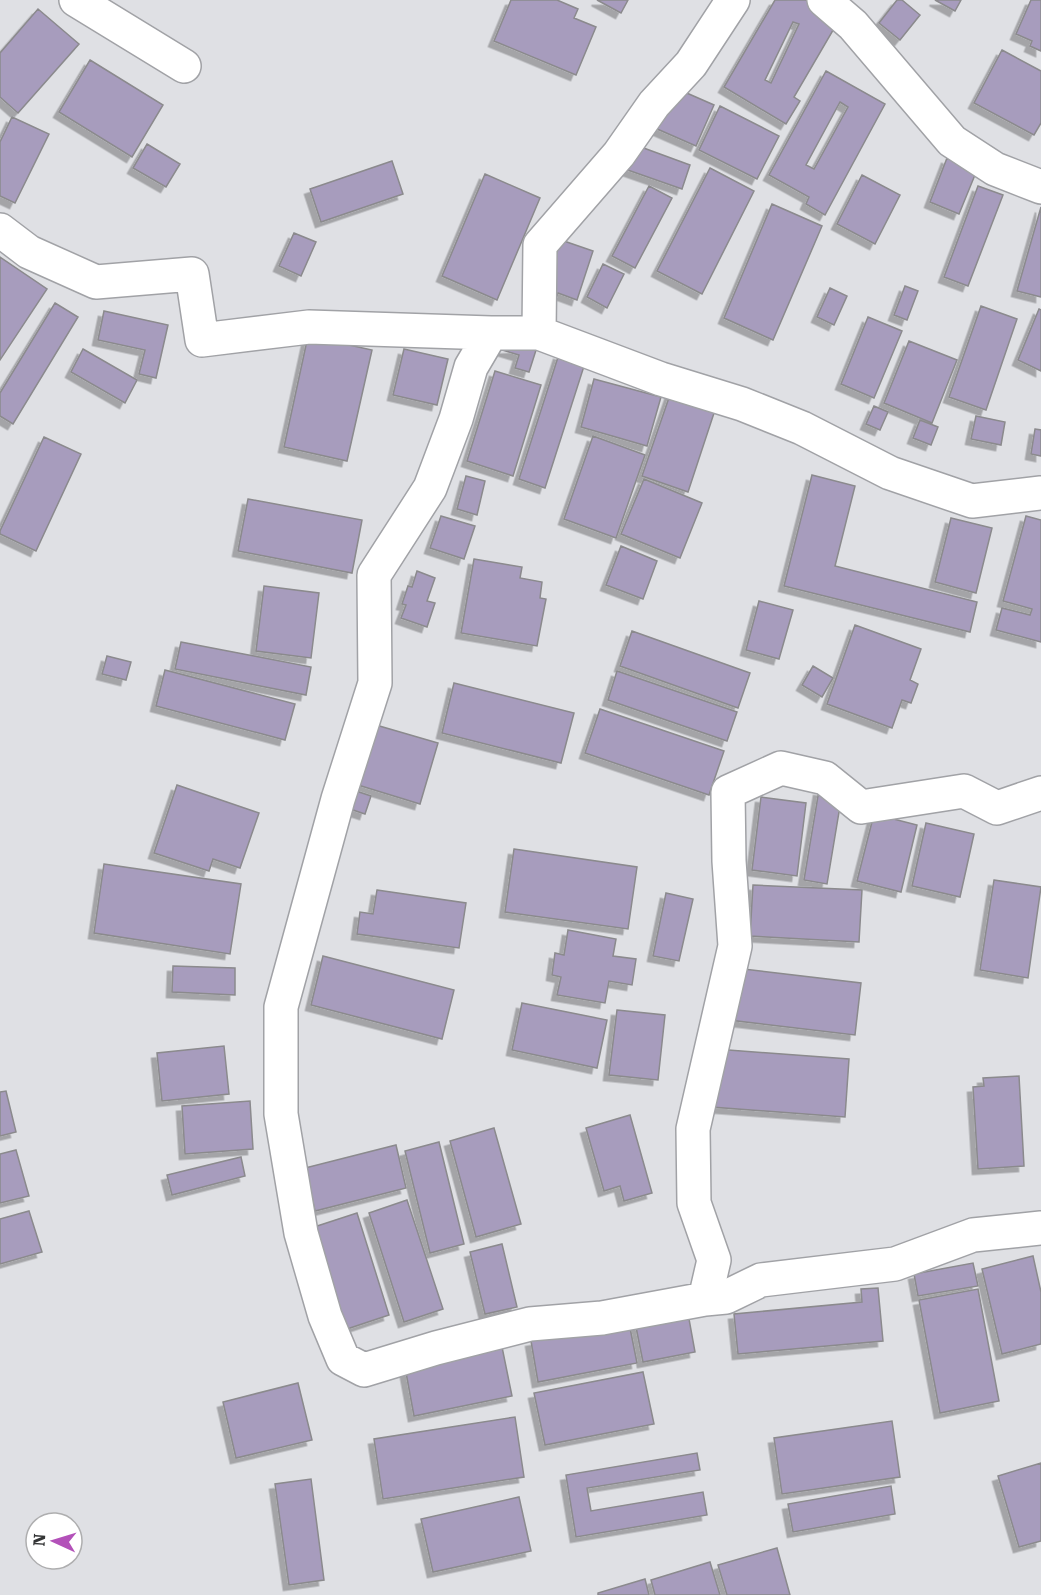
<svg xmlns="http://www.w3.org/2000/svg" width="1041" height="1595" font-family="'Roboto Serif',serif">
<style>
.building{fill:#a79cbd;stroke:#8b8a8d;stroke-width:1.5;fill-rule:evenodd;filter:url(#shadow)}
.lines{fill:none;stroke-linecap:round;stroke-linejoin:round}
.street-casing{stroke:#a1a2a6;stroke-width:36}
.street{stroke:#fff;stroke-width:33}
</style>
<defs>
<filter id="shadow"><feDropShadow dx="-5.5" dy="5.5" stdDeviation="0" flood-color="#0004"/></filter>
</defs>
<rect width="100%" height="100%" fill="#dfe0e4"/>
<path class="building" d="M511 0H557L578 9 574 18 596 27 576 75 494 41Z
M597 0H628L621 13Z
M775 0H806L839 20 794 97 800 101 786 124 724 87ZM793 22 799 24 771 83 765 80Z
M897 0H902L920 15 900 40 879 23Z
M935 0H961L955 11Z
M1031 0H1041V51L1030 46 1032 41 1016 34Z
M38 9 79 44 18 113 0 97V53Z
M1002 50 1041 71V123L1034 135 974 103Z
M90 60 163 105 132 157 59 112Z
M826 71 885 104 825 215 806 204 809 197 769 175ZM840 102 848 107 814 169 806 165Z
M673 87 714 105 696 146 655 128Z
M720 106 779 136 757 179 699 150Z
M12 117 49 134 15 203 0 196V142Z
M630 143 690 165 682 189 622 168Z
M147 144 180 164 166 187 133 168Z
M947 158 977 170 959 214 930 202Z
M392 161 403 194 321 222 310 189Z
M710 168 754 191 702 294 657 271Z
M485 174 540 198 497 300 442 276Z
M862 175 900 195 875 244 837 224Z
M649 186 672 198 635 268 612 256Z
M978 186 1003 195 968 286 944 277Z
M772 204 822 226 773 340 724 318Z
M1041 207V297L1017 291Z
M294 233 316 242 301 276 279 266Z
M561 240 593 251 577 300 558 293 556 298 543 294Z
M0 257 47 289 0 360Z
M603 264 624 274 607 308 587 297Z
M905 286 918 291 907 320 894 315Z
M830 288 847 296 834 325 817 317Z
M55 303 78 317 13 424 0 416V393Z
M981 306 1017 319 986 410 949 397Z
M1039 309 1041 310V371L1018 360Z
M104 311 168 325 156 378 139 374 145 350 98 340Z
M868 317 902 331 874 398 841 384Z
M308 336 372 350 347 461 284 447Z
M909 341 957 360 932 423 884 403Z
M537 347 529 372 515 368 519 355 499 349Z
M83 349 137 380 125 403 71 372Z
M404 349 448 359 437 405 393 395Z
M559 354 585 363 545 488 519 479Z
M495 371 541 385 513 476 467 461Z
M594 379 661 397 647 446 581 427Z
M672 389 717 404 688 492 642 476Z
M874 406 888 412 880 430 866 424Z
M976 416 1005 422 1001 445 971 439Z
M920 420 938 427 931 445 913 438Z
M1035 429 1041 430V456L1031 454Z
M593 436 645 455 616 538 564 519Z
M44 437 81 454 36 551 0 534V531Z
M812 475 855 486 835 566 977 602 970 632 784 586Z
M466 476 485 481 477 515 457 509Z
M644 479 702 503 680 558 621 534Z
M248 499 362 520 352 573 238 551Z
M441 516 475 526 464 559 430 548Z
M1026 516 1041 520V642L996 630 1002 608 1030 615 1032 609 1003 601Z
M951 518 992 528 976 593 935 582Z
M621 546 657 561 643 599 606 585Z
M474 559 522 567 520 578 542 582 540 598 546 599 537 646 461 633Z
M417 571 435 578 427 601 435 603 427 627 401 618 406 605 402 604 408 586 412 587Z
M264 586 319 593 311 658 256 651Z
M759 601 793 610 779 659 746 650Z
M855 625 921 649 910 680 918 684 911 703 902 700 892 728 827 704Z
M632 631 750 673 738 708 620 666Z
M181 642 311 667 306 695 175 669Z
M107 656 131 662 126 680 102 674Z
M813 666 833 678 822 697 802 685Z
M165 670 295 704 285 740 156 706Z
M617 671 737 712 727 741 608 700Z
M454 683 574 713 561 763 442 733Z
M600 709 724 751 709 795 585 753Z
M376 725 438 743 420 804 358 785Z
M177 785 259 813 240 868 213 859 209 871 154 853Z
M347 788 371 796 365 814 341 806Z
M819 790 842 794 827 884 804 880Z
M761 797 806 803 797 876 752 870Z
M874 814 917 825 901 892 857 881Z
M926 823 974 834 960 897 912 886Z
M514 849 637 867 628 929 505 912Z
M104 864 241 884 230 954 94 933Z
M994 880 1041 887 1028 978 980 970Z
M753 885 862 890 859 942 750 936Z
M377 890 466 903 459 948 357 934 360 912 373 914Z
M666 893 693 899 679 961 653 956Z
M568 930 616 939 613 956 636 959 632 985 609 981 605 1003 557 995 561 977 552 975 555 953 564 955Z
M323 956 454 990 442 1039 311 1005Z
M173 966 235 968V995L172 992Z
M735 968 861 983 855 1035 729 1020Z
M522 1003 607 1020 597 1068 512 1050Z
M617 1010 665 1015 658 1080 609 1075Z
M224 1046 229 1094 162 1101 157 1053Z
M715 1049 849 1059 845 1117 711 1107Z
M1019 1076 1024 1166 978 1169 973 1087 984 1086 983 1078Z
M6 1091 16 1132 0 1136V1092Z
M250 1101 253 1149 185 1154 182 1106Z
M630 1115 652 1193 624 1201 620 1186 604 1191 586 1128Z
M494 1128 521 1224 476 1237 450 1141Z
M439 1142 464 1244 430 1253 405 1151Z
M396 1145 406 1188 315 1211 305 1168Z
M16 1150 29 1196 0 1203V1154Z
M241 1157 245 1176 172 1195 167 1175Z
M407 1200 443 1309 404 1322 369 1213Z
M29 1211 42 1252 0 1264V1219Z
M357 1213 389 1315 344 1330 311 1228Z
M502 1244 517 1307 485 1314 470 1252Z
M1033 1256 1041 1292V1344L1002 1354 982 1269Z
M973 1263 978 1286 918 1296 914 1274Z
M878 1288 883 1341 738 1354 734 1314 862 1302 861 1289Z
M978 1289 999 1401 940 1413 919 1300Z
M687 1308 695 1352 643 1362 634 1317Z
M629 1323 637 1363 538 1382 531 1341Z
M502 1347 512 1396 414 1416 405 1367Z
M643 1372 654 1424 545 1445 534 1393Z
M298 1383 312 1440 236 1458 223 1402Z
M515 1417 524 1477 383 1499 374 1439Z
M892 1421 900 1477 782 1494 774 1438Z
M697 1453 700 1470 587 1488 591 1511 703 1492 707 1515 576 1537 566 1475Z
M1041 1463V1541L1019 1547 998 1476Z
M311 1479 324 1580 289 1585 275 1484Z
M891 1486 895 1514 793 1532 788 1504Z
M519 1497 531 1551 433 1572 421 1519Z
M777 1548 790 1595H727L718 1565Z
M710 1562 720 1595H655L651 1580Z
M645 1579 649 1595H598V1593Z"/>
<g class="lines">
<defs>
<path id="street" d="M76 0 184 66
M824 0 853 25 952 141 995 169 1041 187
M0 230 29 252 96 282 192 274 202 340 309 327 491 333H539L661 379 742 404 802 428 890 473 972 501 1041 493
M491 333 471 367 456 419 430 488 374 575 375 683 338 799 281 1007V1114L301 1233 325 1316 343 1359 364 1370 436 1348 530 1324 602 1318 705 1299 726 1297 761 1280 895 1264 973 1235 1041 1228
M539 333 540 245 619 154 654 104 691 64 733 0
M705 1299 714 1260 694 1203 693 1129 735 946 729 861 728 792 781 768 825 778 861 807 964 791 997 808 1041 793"/>
</defs>
<use href="#street" class="street-casing"/>
<use href="#street" class="street"/>
</g>
<g transform="translate(54 1541) rotate(274)"><circle r="28" fill="#ffffff" stroke="#aeaeaf" stroke-width="1.5"/>
<path d="M0-4.5L10 22L0 15L-10 22Z" fill="#b351b9"/>
<text y="-9" font-size="16" font-weight="bold" text-anchor="middle" fill="#343536">N</text>
</g>
</svg>
